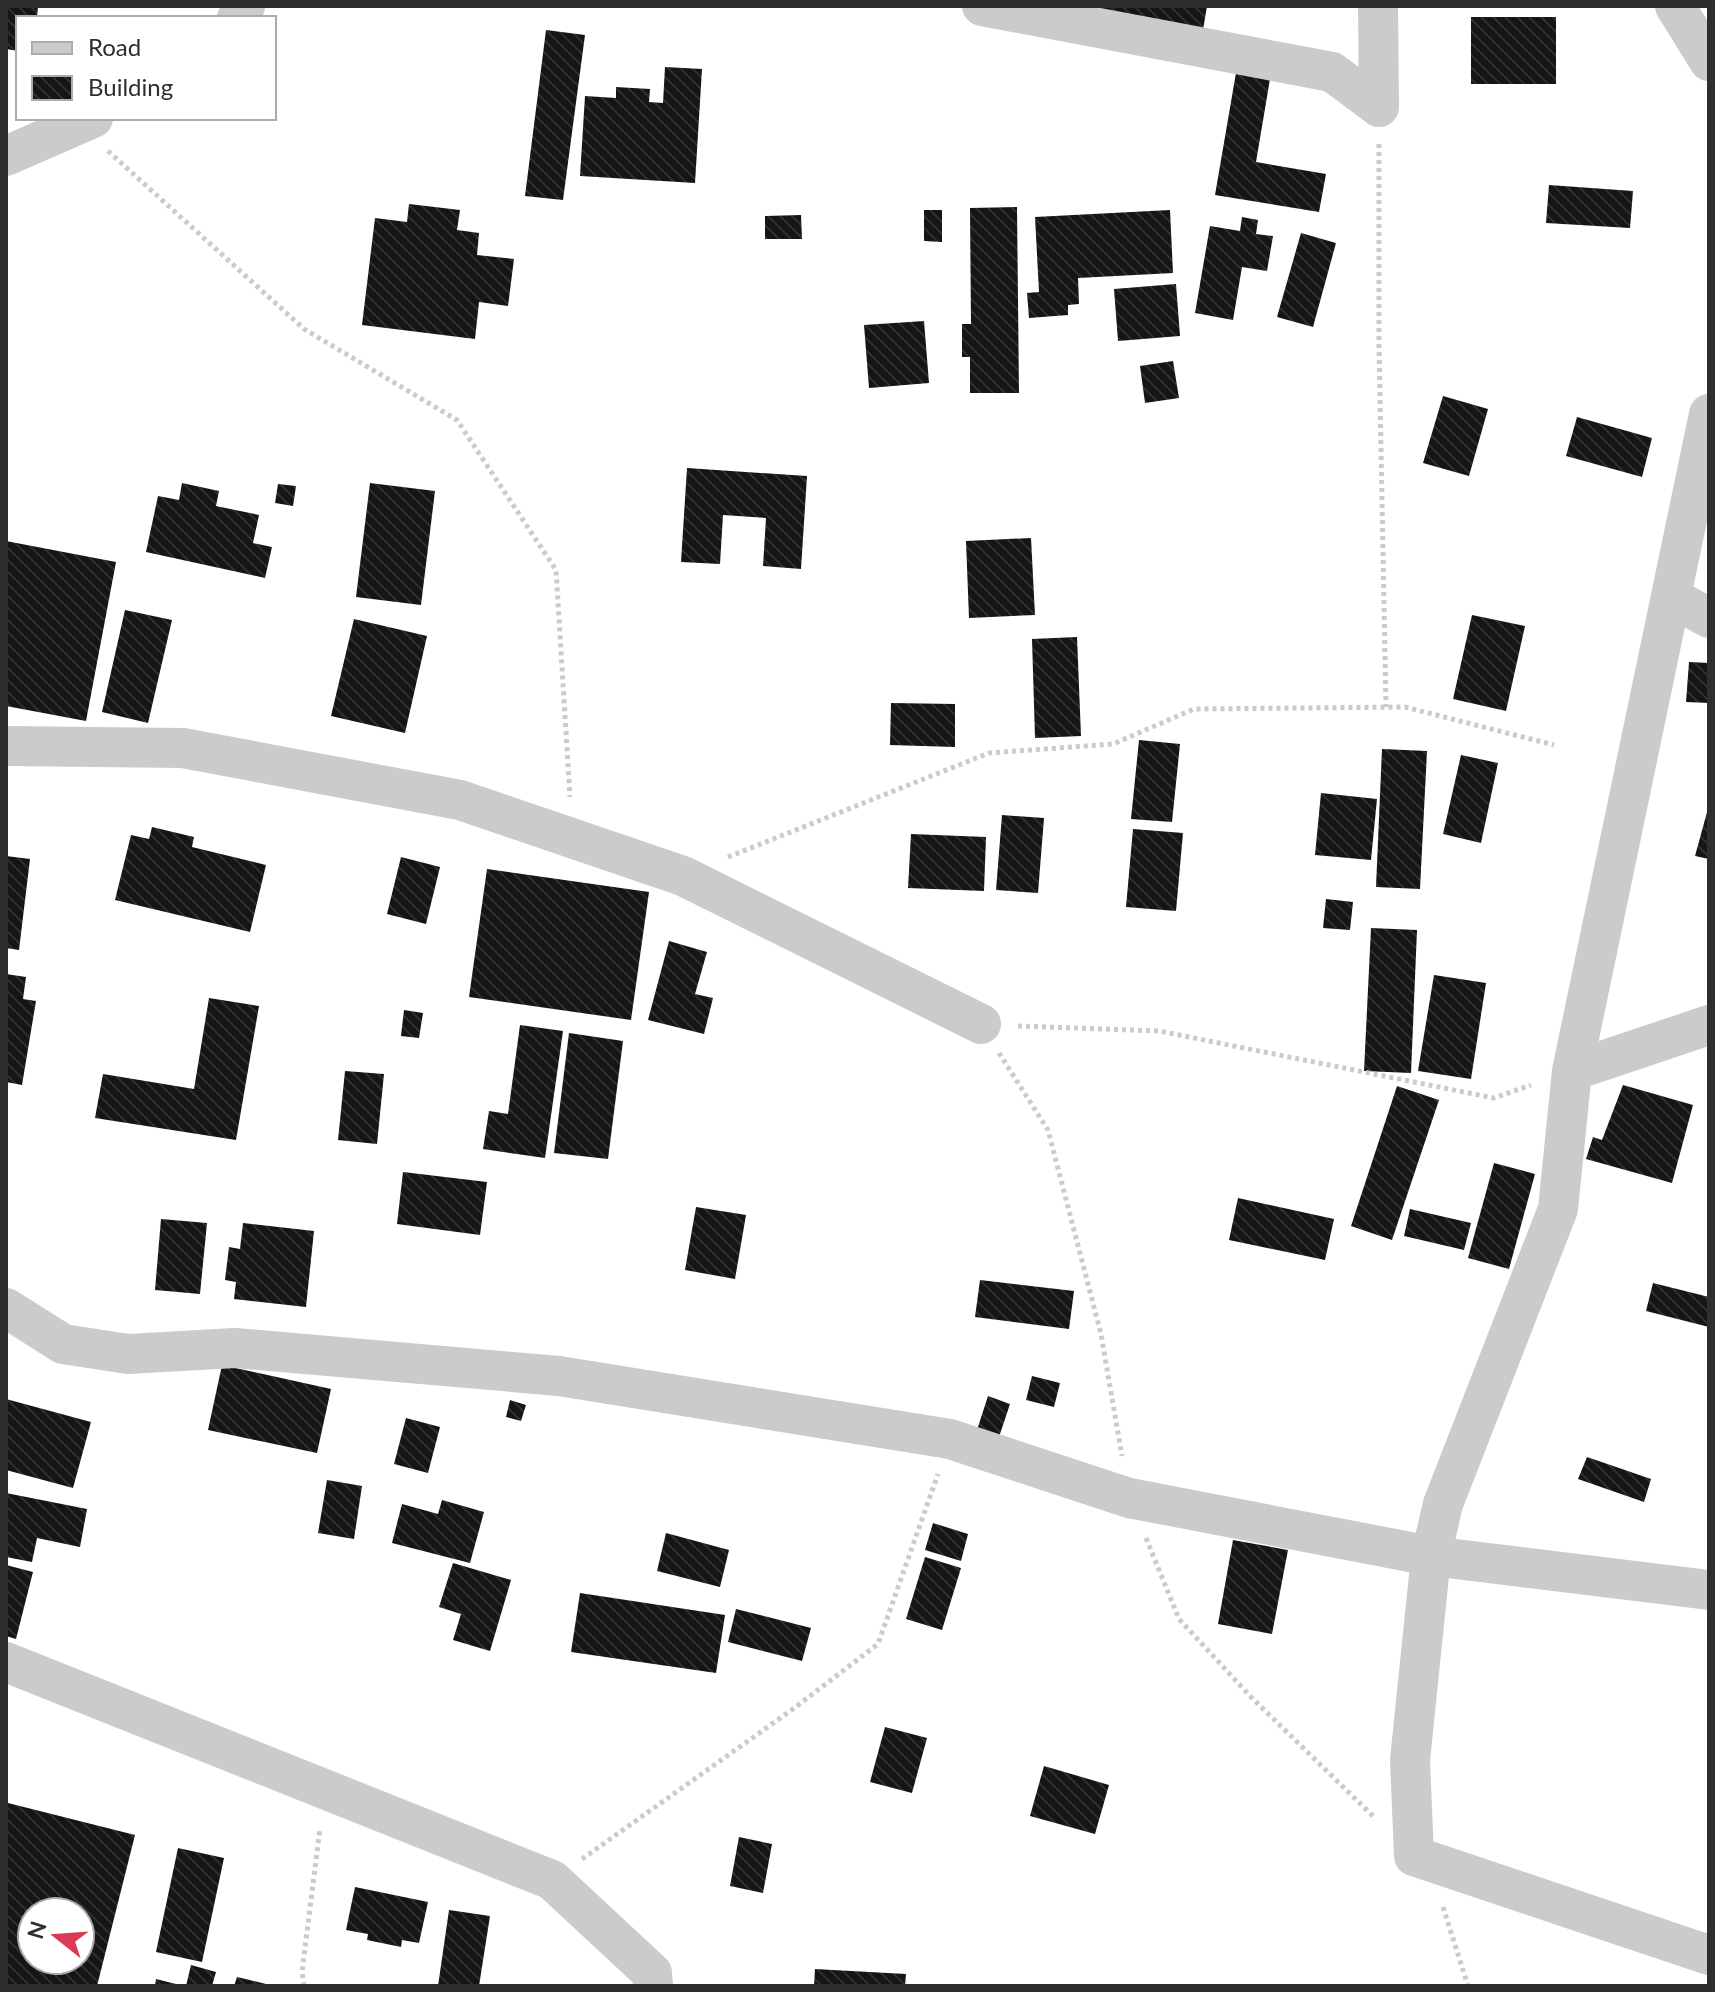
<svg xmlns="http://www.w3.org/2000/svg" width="1715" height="1992" font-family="Lato,sans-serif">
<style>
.building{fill:url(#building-back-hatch);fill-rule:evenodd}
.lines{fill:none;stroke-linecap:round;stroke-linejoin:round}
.path{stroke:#cbcbcb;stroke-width:5;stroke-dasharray:4 4;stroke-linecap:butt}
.street{stroke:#cbcbcb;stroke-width:40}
</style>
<defs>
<pattern id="building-back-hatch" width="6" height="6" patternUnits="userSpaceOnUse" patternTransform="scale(2)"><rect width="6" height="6" fill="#151515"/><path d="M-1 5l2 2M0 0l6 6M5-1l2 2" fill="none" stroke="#2f2f2f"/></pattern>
</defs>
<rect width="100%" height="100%" fill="#fff"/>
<path class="building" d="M6 6H38L37 18H18V51L6 49Z
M1071 6H1207L1203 30Z
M1471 17H1556V84H1471Z
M546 30 585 35 563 200 525 196Z
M665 67 702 69 695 183 580 176 585 96 616 98V87L650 89 649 102 663 103Z
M1237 67 1271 73 1256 162 1326 174 1319 212 1215 195Z
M1549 185 1633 191 1630 228 1546 223Z
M409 204 460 210 457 230 479 233 477 255 514 259 508 306 479 302 475 339 362 325 375 218 407 222Z
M1017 207 1019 393H970V357H962V324H971L970 208Z
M924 210H942V242L924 241Z
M1170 210 1173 273 1078 278 1079 304 1068 305V315L1029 318 1027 293 1039 292 1035 217Z
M801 215 802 239H765V216Z
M1242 217 1258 220 1256 234 1273 236 1267 271 1242 267 1233 320 1195 313 1210 226 1240 231Z
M1301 233 1336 243 1313 327 1277 317Z
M1176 284 1180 336 1118 341 1114 289Z
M924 321 929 383 869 388 864 325Z
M1173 361 1179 398 1145 403 1140 366Z
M1443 396 1488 409 1469 476 1423 463Z
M1577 417 1652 438 1642 477 1566 456Z
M687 468 807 476 801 569 763 566 766 518 723 515 720 564 681 562Z
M182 483 219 491 216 506 259 515 253 543 272 547 265 578 146 552 158 496 179 500Z
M370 483 435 491 421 605 356 597Z
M278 484 296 486 293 506 275 503Z
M1031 538 1035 615 969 618 966 541Z
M6 541 116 562 86 721 6 706Z
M125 610 172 620 148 723 102 712Z
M1472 615 1525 626 1506 711 1453 699Z
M354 619 427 636 405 733 331 716Z
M1077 637 1081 736 1035 738 1032 639Z
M1689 662 1709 663V703L1686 702Z
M891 703 955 704V747L890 745Z
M1139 740 1180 744 1172 822 1131 819Z
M1382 749 1427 751 1420 889 1376 887Z
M1461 755 1498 763 1481 843 1443 834Z
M1321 793 1377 799 1371 860 1315 855Z
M1709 805V859L1695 856Z
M1002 815 1044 818 1038 893 996 890Z
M152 827 194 837 192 847 266 865 250 932 115 900 131 835 149 839Z
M1133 829 1183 833 1176 911 1126 907Z
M911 834 986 837 984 891 908 888Z
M6 856 30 859 19 950 6 948Z
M401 857 440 867 426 924 387 914Z
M487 869 649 892 631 1020 469 997Z
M1326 899 1353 902 1350 930 1323 928Z
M1371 928 1417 930 1411 1073 1364 1071Z
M669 941 707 952 695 994 713 998 704 1034 648 1020Z
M6 974 26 977 23 999 36 1001 22 1085 6 1082Z
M1434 975 1486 983 1471 1079 1418 1071Z
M209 998 259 1006 236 1140 95 1118 103 1074 194 1089Z
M404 1010 423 1013 419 1038 401 1036Z
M520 1025 563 1031 545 1158 483 1149 489 1111 508 1114Z
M569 1033 623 1041 608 1159 554 1153Z
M345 1071 384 1074 377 1144 338 1140Z
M1623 1085 1693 1105 1672 1183 1586 1159 1593 1137 1602 1140Z
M1397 1086 1439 1100 1392 1240 1351 1226Z
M1494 1163 1535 1174 1509 1269 1468 1258Z
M403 1172 487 1182 480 1235 397 1224Z
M1238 1198 1334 1219 1325 1260 1229 1240Z
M696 1207 746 1215 735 1279 685 1270Z
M1410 1209 1471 1223 1464 1250 1404 1236Z
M161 1219 207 1223 200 1294 155 1290Z
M243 1223 314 1231 306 1307 234 1299 236 1282 225 1280 229 1247 240 1249Z
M980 1280 1074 1291 1069 1329 975 1317Z
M1653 1283 1709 1297V1327L1646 1311Z
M222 1365 331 1389 317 1453 208 1430Z
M1032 1376 1060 1383 1054 1407 1026 1400Z
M988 1396 1010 1404 999 1437 977 1430Z
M6 1399 91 1422 73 1488 6 1470Z
M510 1400 526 1405 521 1421 506 1417Z
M406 1418 440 1427 428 1473 394 1464Z
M1587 1457 1651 1479 1644 1502 1578 1479Z
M327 1480 362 1486 354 1539 318 1533Z
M6 1493 87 1509 80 1547 37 1538 32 1562 6 1557Z
M442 1500 484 1512 470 1563 392 1543 402 1504 438 1514Z
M933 1523 968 1534 961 1561 925 1550Z
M666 1533 729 1550 720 1587 657 1571Z
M1233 1540 1288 1550 1272 1634 1218 1624Z
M925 1557 961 1568 942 1630 906 1619Z
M453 1563 511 1580 490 1651 453 1640 461 1614 439 1607Z
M6 1565 33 1572 16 1639 6 1636Z
M580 1593 725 1615 716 1673 571 1652Z
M736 1609 811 1628 802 1661 728 1642Z
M885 1727 927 1738 912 1793 870 1782Z
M1044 1766 1109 1785 1095 1834 1030 1816Z
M8 1803 135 1835 97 1986H6ZM32 1912H80V1960H32Z
M739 1837 772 1844 763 1893 730 1886Z
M178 1848 224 1858 202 1962 156 1952Z
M355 1887 428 1902 419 1943 402 1940 401 1947 367 1940 368 1934 346 1930Z
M449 1910 490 1916 479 1986H438Z
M191 1965 216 1972 212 1986H186Z
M815 1969 906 1974 905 1986H814Z
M237 1977 270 1985V1986H234Z
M156 1979 180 1985V1986H155Z"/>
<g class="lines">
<path class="path" d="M1379 144V345L1386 707
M108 151 304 329 457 420 556 570 570 797
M728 857 989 753 1113 744 1194 709 1405 707 1554 745
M1018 1026 1159 1031 1494 1098 1531 1085
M999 1053 1048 1130 1101 1334 1122 1456
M1146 1538 1179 1619 1251 1697 1374 1817
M582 1859 793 1709 878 1644 938 1474
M1443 1907 1468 1986
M304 1986 302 1972 320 1828"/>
<path class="street" d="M982 6 1332 72 1379 107
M1378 6 1379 107
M1675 6 1709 61
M237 18 245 6
M6 156 93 118
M1709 414 1572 1071 1558 1209 1443 1504 1431 1556 1410 1760 1414 1856 1709 1955
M1673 598 1709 618
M6 746 183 748 460 800 683 876 981 1024
M1572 1071 1709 1025
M6 1308 63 1344 128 1354 235 1348 559 1376 950 1439 1129 1498 1431 1556 1709 1590
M6 1662 552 1880 652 1973 653 1986"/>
</g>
<rect width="1715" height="1992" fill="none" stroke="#2e2e2e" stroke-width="16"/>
<rect x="16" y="16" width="260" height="104" fill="#ffffff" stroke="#ababab" stroke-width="2"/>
<rect x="32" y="42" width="40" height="12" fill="#cbcbcb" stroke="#ababab" stroke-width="2"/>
<text x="88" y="56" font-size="24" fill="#2e2e2e">Road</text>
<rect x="32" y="76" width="40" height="24" fill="url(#building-back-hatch)" stroke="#ababab" stroke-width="2"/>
<text x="88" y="96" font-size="24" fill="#2e2e2e">Building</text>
<g transform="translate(56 1936) rotate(287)"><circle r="38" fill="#ffffff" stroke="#ababab" stroke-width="2"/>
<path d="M0-6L14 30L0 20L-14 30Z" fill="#db3a56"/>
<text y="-12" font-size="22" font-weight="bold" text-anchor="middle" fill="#2e2e2e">N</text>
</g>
</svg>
